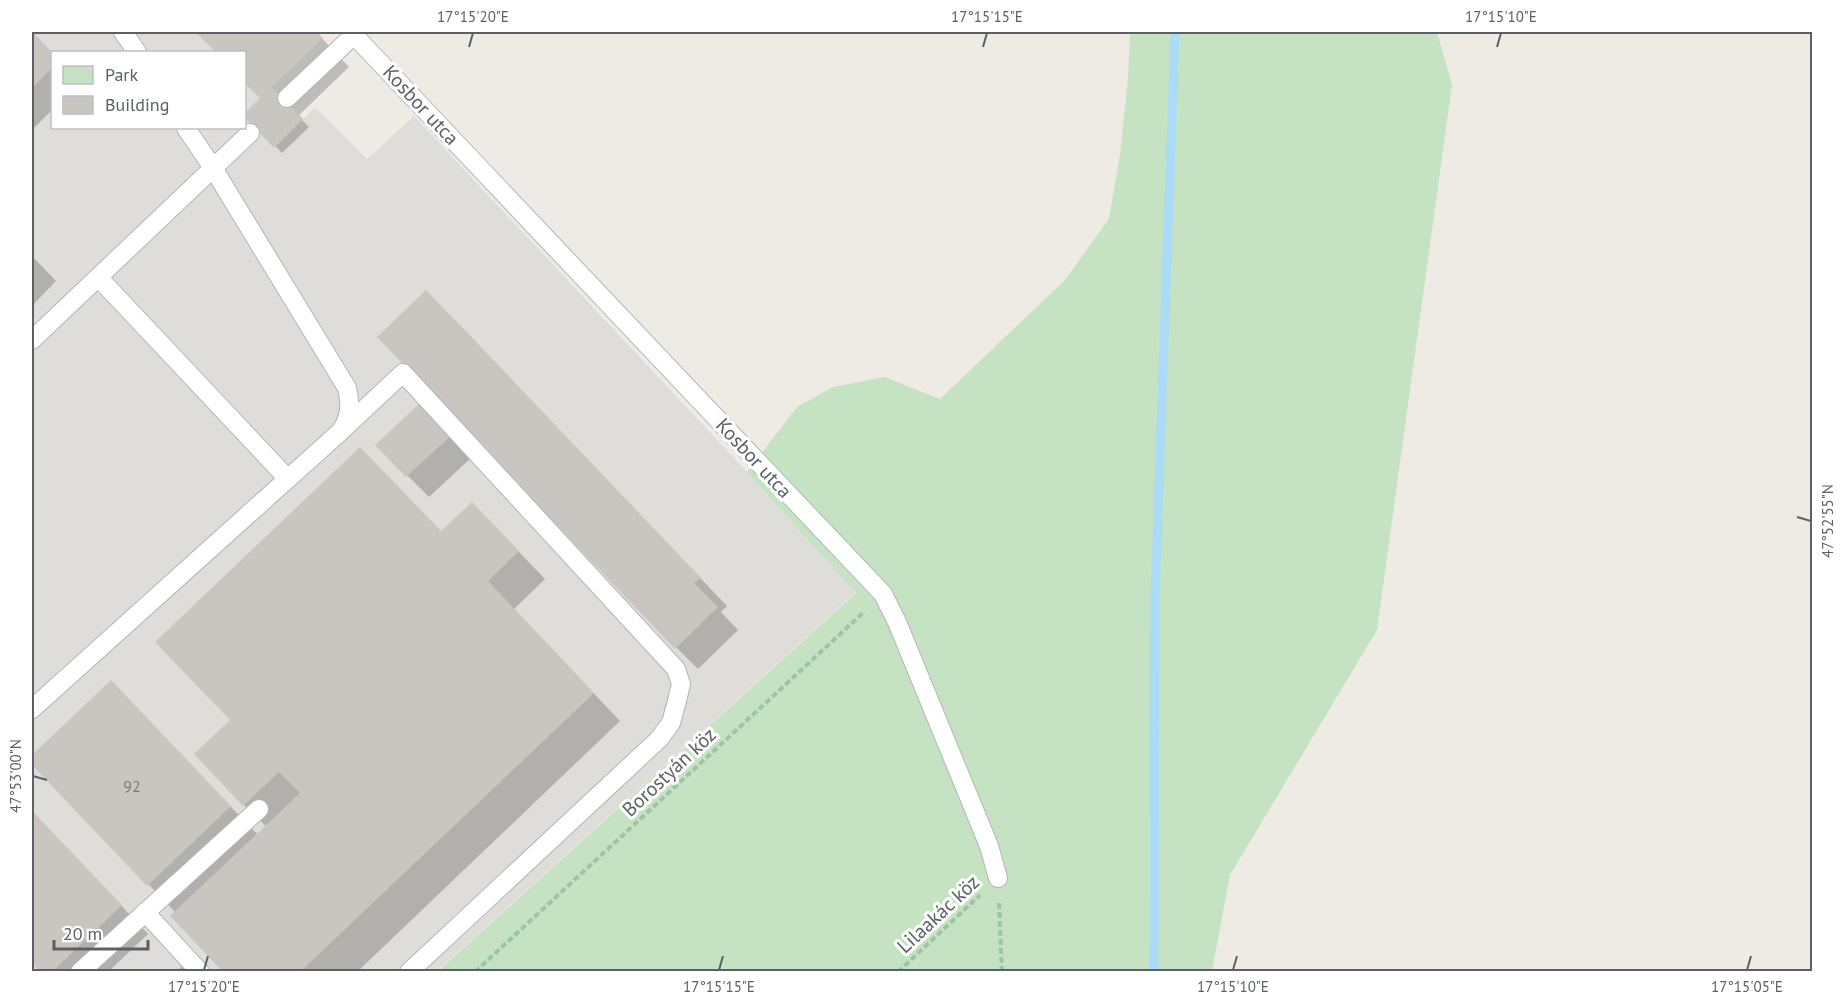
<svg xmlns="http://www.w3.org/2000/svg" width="1844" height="1003" font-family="'PT Sans',sans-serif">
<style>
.industrial{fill:#dfddd9;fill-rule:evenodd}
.green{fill:#c5e3c3}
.shadow{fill:#0003}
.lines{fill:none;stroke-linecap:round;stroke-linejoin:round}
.stream{stroke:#abdbf7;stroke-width:9}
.building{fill:#c9c6c2}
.lane-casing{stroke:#b2b5b8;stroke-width:20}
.path{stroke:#9dc4a5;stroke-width:4;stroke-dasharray:6 3;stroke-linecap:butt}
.lane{stroke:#fff;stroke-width:18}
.ticks{fill:none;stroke:#5c6064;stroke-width:2}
.labels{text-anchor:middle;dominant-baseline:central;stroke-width:6;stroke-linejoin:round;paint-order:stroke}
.number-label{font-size:16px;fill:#777a7c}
.street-label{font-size:20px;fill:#5c6064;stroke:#fff}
.neatline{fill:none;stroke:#5c6064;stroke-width:2}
.ticks-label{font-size:15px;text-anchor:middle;fill:#5c6064}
</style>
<rect width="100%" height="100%" fill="#eeebe5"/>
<path class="industrial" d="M32 32H317L323 38 272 87 303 119 315 107 367 159 414 116 747 472 856 592 437 971H32ZM52 52H244V128H52Z"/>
<path class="green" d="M1130 32H1437L1452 85 1377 630 1230 875 1212 971 437 972 856 593 747 472 797 407 833 387 885 377 940 399 1064 281 1109 219 1120 154 1128 79Z"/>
<path class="shadow" d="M32 32 52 53V110L32 130Z
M197 32H316L349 67 298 116 309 127 282 153 245 115 262 98 244 52H218Z
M32 256 56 281 32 306Z
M454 319 727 606 721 612 738 630 698 669 653 624Z
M421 404 472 457 429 497 377 445Z
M499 531 545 579 514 609 620 721 357 972H225L176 913 32 763V757L111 682 258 835 267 827 244 805 441 533Z
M32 811 148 934 108 972H42L32 961Z
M183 965 190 972H176Z"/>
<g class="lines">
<path class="stream" d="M1154 972 1155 596 1175 32"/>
</g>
<path class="building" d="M32 32 52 52V68L32 88Z
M195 32H317L323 38 272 87 303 119 274 148 244 117V114L260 98 244 83V52H216Z
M426 290 701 578 694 583 718 607 675 649 377 337Z
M421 402 452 435 406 477 375 445Z
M360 447 441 531 472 502 519 551 488 581 594 693 300 972H223L170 916 300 793 279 772 243 806 194 754 230 720 155 642Z
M111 680 231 806 147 886 32 765V755Z
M32 811 122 905 52 972H40L32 963Z"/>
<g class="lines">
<defs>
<path id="lane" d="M123 32 137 52
M351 32 883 594 897 622 989 846 998 878
M287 98 354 35
M98 277 288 479
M32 340 250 133
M341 431 403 373 676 669 681 684 677 701 671 723 659 739 409 972
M32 709 341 431C350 417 351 404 347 388L213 168 186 128
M145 912 200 972
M80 972 259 809"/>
</defs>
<use href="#lane" class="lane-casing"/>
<path class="path" d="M999 903 1002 972
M475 972 865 611
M898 972 980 895"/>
<use href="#lane" class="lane"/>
</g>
<path class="ticks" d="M469 47 473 33M983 47 987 33M1497 47 1501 33M1797 517 1811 521M33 776 47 780M204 970 208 956M719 970 723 956M1233 970 1237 956M1747 970 1751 956"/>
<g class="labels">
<g class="number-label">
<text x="132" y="786">92</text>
</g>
<g class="street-label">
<text transform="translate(421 105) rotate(47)">Kosbor utca</text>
<text transform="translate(754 458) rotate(47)">Kosbor utca</text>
<text transform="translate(669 772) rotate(-43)">Borostyán köz</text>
<text transform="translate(938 914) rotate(-43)">Lilaakác köz</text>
</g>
</g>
<rect width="1844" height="1003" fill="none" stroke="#ffffff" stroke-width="66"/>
<rect x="51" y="51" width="195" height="78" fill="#ffffff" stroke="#bebfc1" stroke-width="1.5"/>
<rect x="63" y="66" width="30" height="18" fill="#c5e3c3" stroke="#bebfc1" stroke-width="1.5"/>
<text x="105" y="81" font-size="18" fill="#5c6064">Park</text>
<rect x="63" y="96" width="30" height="18" fill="#c9c6c2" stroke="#bebfc1" stroke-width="1.5"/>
<text x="105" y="111" font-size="18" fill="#5c6064">Building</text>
<path d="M54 940v9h94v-9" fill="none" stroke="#5c6064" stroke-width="3"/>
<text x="63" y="940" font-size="18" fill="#5c6064" stroke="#ffffff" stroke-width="4.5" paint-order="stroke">20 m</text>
<rect x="33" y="33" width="1778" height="937" class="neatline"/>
<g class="ticks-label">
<text x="473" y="22">17°15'20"E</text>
<text x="987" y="22">17°15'15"E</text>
<text x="1501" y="22">17°15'10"E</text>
<text transform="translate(1828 521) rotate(-90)" y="5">47°52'55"N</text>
<text transform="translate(16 776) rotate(-90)" y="5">47°53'00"N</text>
<text x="204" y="992">17°15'20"E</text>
<text x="719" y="992">17°15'15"E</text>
<text x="1233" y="992">17°15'10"E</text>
<text x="1747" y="992">17°15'05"E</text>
</g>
</svg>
